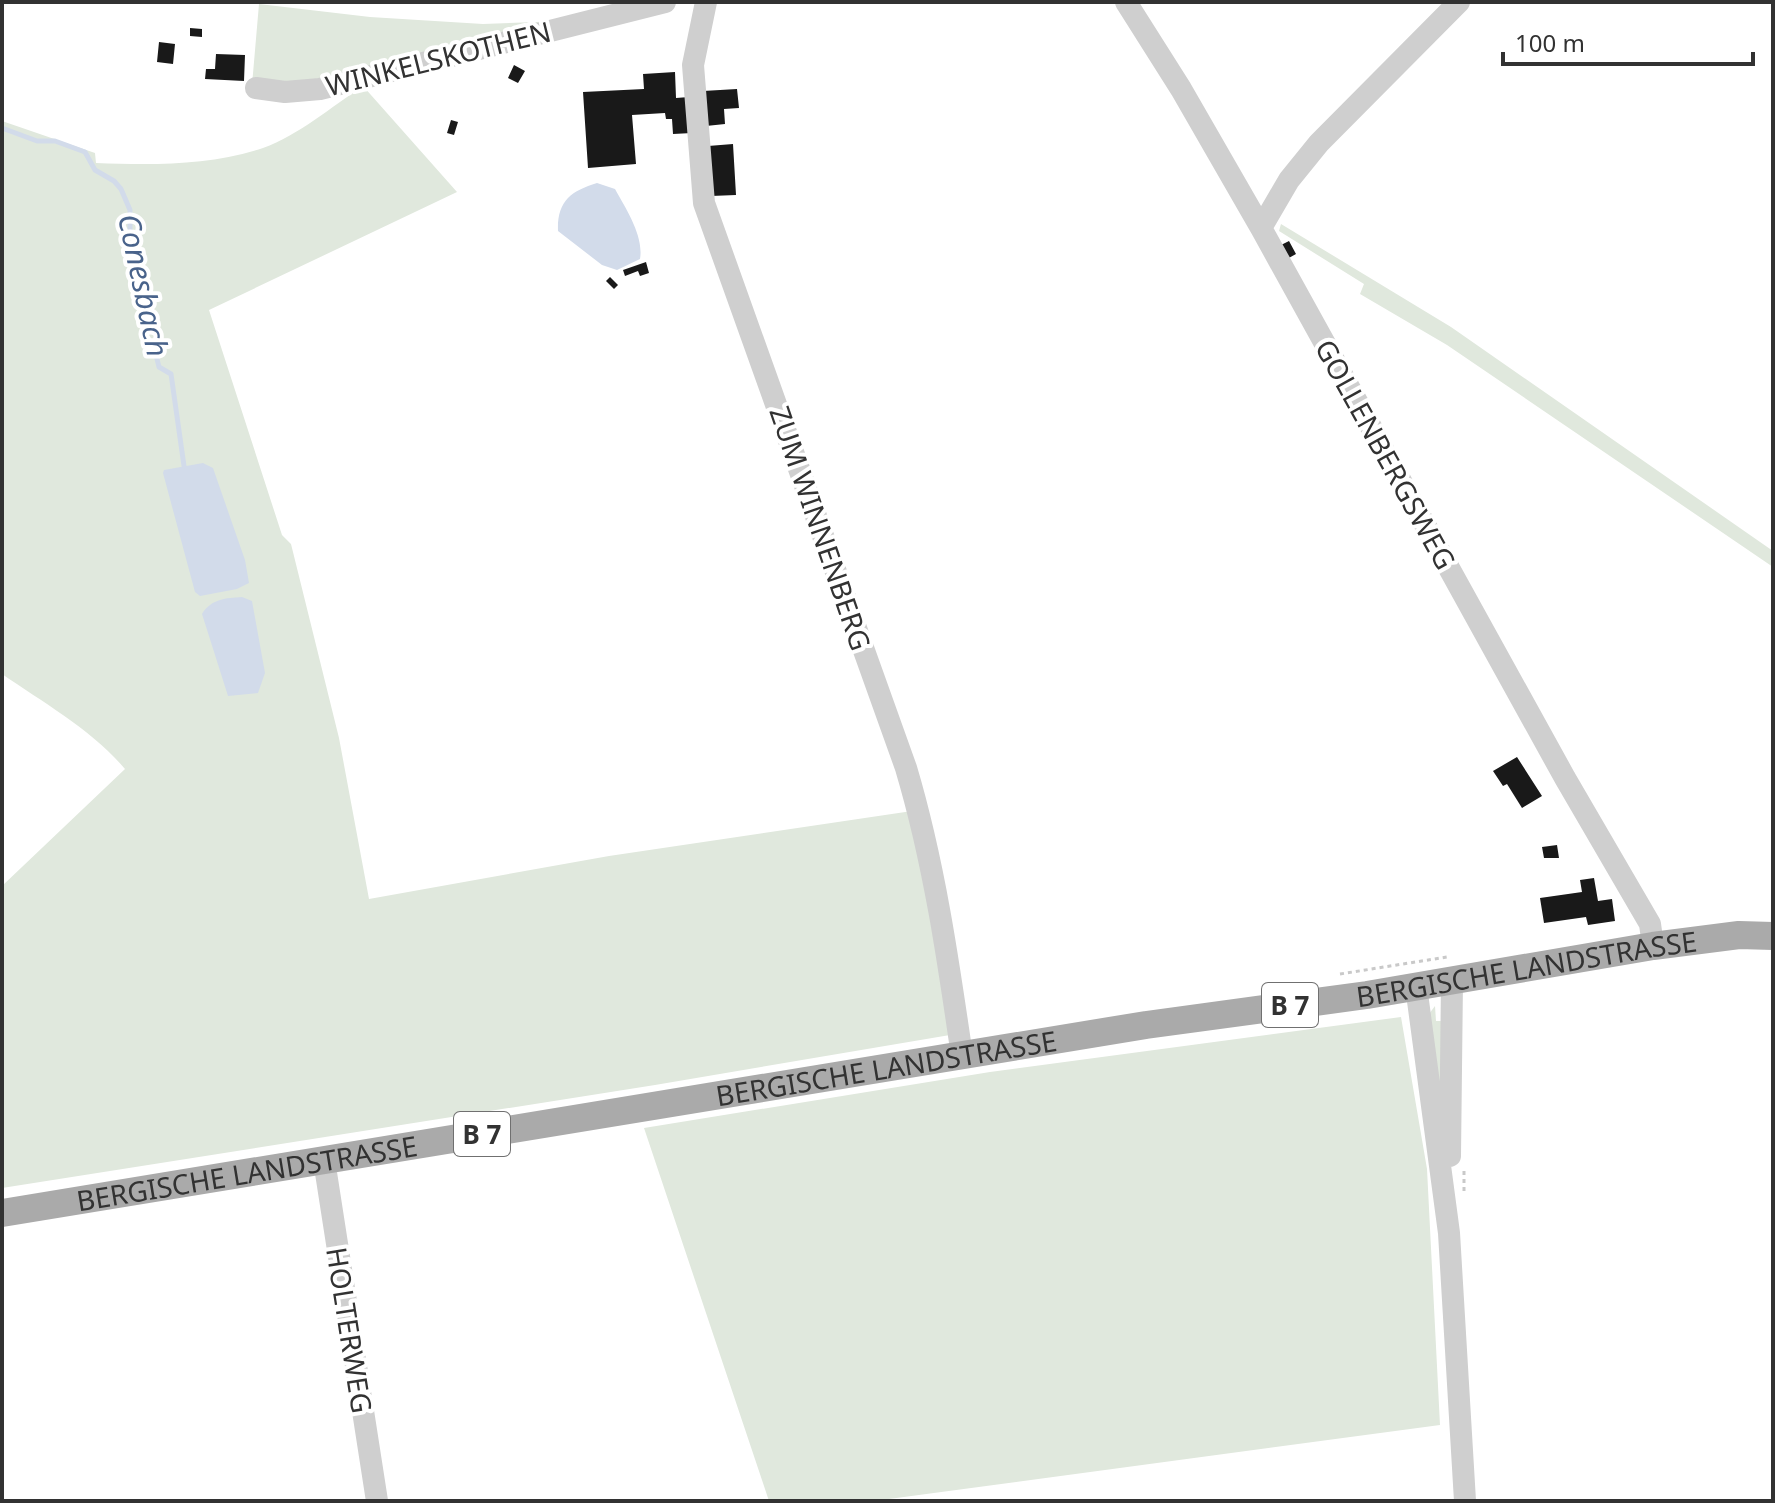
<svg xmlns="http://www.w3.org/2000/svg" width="1775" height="1503" font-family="'Noto Sans',sans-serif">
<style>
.green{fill:#e0e8dd}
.water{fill:#d2dbea}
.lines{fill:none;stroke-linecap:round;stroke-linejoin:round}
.stream{stroke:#d2dbea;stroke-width:5}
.building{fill:#191919}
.path{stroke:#c9c9c9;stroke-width:3;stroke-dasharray:4 4;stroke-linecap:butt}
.minor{stroke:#cfcfcf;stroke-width:22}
.major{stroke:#aaa;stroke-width:28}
.labels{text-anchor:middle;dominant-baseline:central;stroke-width:8;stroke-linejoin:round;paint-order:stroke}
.shield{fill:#fff;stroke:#707070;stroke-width:2}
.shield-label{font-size:26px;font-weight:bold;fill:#323232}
.street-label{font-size:28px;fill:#323232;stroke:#fff}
.water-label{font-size:30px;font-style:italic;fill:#49638b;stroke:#fff}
</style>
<rect width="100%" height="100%" fill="#fff"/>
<path class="green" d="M259 4 370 17 483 24 565 21 368 76 252 85Z
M363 86 457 192 209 310 282 535 291 544 339 738 369 899 609 856 912 811 950 1035 655 1085 2 1188V886L125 769C92 730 44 703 2 674V121L95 153 96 163C151 165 210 166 263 148 299 135 331 107 363 86Z
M1281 224 1451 327 1773 551V567L1447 345 1360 294 1364 284 1279 231Z
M1435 1006 1436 1021H1443V1110L1429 1014Z
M1401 1017 1427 1169 1440 1425 874 1501H769L644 1128 990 1072Z"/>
<path class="water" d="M597 183 615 189C626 209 644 236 640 259L617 270 602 265 558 231C557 201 571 191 597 183Z
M203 463 213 468 245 560 249 583 237 589 200 596 195 592 163 473 164 470Z
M242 597 252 601 265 673 258 693 228 696 202 614C211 599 226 598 242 597Z"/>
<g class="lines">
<path class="stream" d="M2 128 37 141H55L85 152 95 170 114 181 121 189 130 210V250L158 330 155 351 159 367 171 374 184 466"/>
</g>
<path class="building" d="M190 28 202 29V37L190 36Z
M159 42 175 44 173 64 157 62Z
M216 54 245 55 244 81 205 79 206 69H215Z
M514 65 525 71 518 83 508 78Z
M675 72 676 98 689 97 692 133 673 134 672 119H666L665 113 632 115 636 164 588 168 583 92 644 89 643 74Z
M737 89 739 108 724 109 725 124 706 126 703 91Z
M451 120 458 122 454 135 447 133Z
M733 144 736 195 711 196 708 146Z
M1289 241 1296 254 1287 259 1279 246Z
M646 262 649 273 640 276 638 271 625 276 623 270Z
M610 277 618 285 614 289 606 281Z
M1517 757 1542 796 1522 808 1507 784 1503 786 1493 771Z
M1557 845 1559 858H1544L1542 847Z
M1594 878 1598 901 1612 899 1615 921 1588 925 1586 917 1544 923 1540 898 1582 892 1580 880Z"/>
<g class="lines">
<path class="path" d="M1340 974 1447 957
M1464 1191V1170"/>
<path class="minor" d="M706 2 693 65 704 203 906 768C934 862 948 959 962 1056
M1126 2 1181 89 1261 228
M1459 2 1319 143 1289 180 1261 228 1565 778 1650 924 1653 946
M256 88 285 92 320 89 665 2
M1416 986 1449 1233 1465 1501
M1450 1156 1452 981
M324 1160 377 1501"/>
<path class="major" id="s1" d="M2 1213 1146 1025 1367 995 1653 946 1739 935 1773 936"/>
</g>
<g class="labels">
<g class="shield">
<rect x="1262" y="983" width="56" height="44" rx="6"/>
<rect x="454" y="1112" width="56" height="44" rx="6"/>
</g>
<g class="shield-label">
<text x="1290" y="1005">B 7</text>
<text x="482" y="1134">B 7</text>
</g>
<g class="street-label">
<text transform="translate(438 58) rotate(-14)">WINKELSKOTHEN</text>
<text transform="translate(1386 454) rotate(61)">GOLLENBERGSWEG</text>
<text transform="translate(821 528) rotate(71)">ZUM WINNENBERG</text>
<text stroke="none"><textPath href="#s1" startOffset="1544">BERGISCHE LANDSTRASSE</textPath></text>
<text stroke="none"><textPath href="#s1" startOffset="896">BERGISCHE LANDSTRASSE</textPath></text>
<text stroke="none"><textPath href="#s1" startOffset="248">BERGISCHE LANDSTRASSE</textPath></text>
<text transform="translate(350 1330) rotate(81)">HOLTERWEG</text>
</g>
<g class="water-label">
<text transform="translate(144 285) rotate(78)">Conesbach</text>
</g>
</g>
<rect width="1775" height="1503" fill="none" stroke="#323232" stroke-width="8"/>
<path d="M1503 52v12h250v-12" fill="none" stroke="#323232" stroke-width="4"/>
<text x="1515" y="52" font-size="24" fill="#323232" stroke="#ffffff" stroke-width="6" paint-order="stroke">100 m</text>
</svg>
